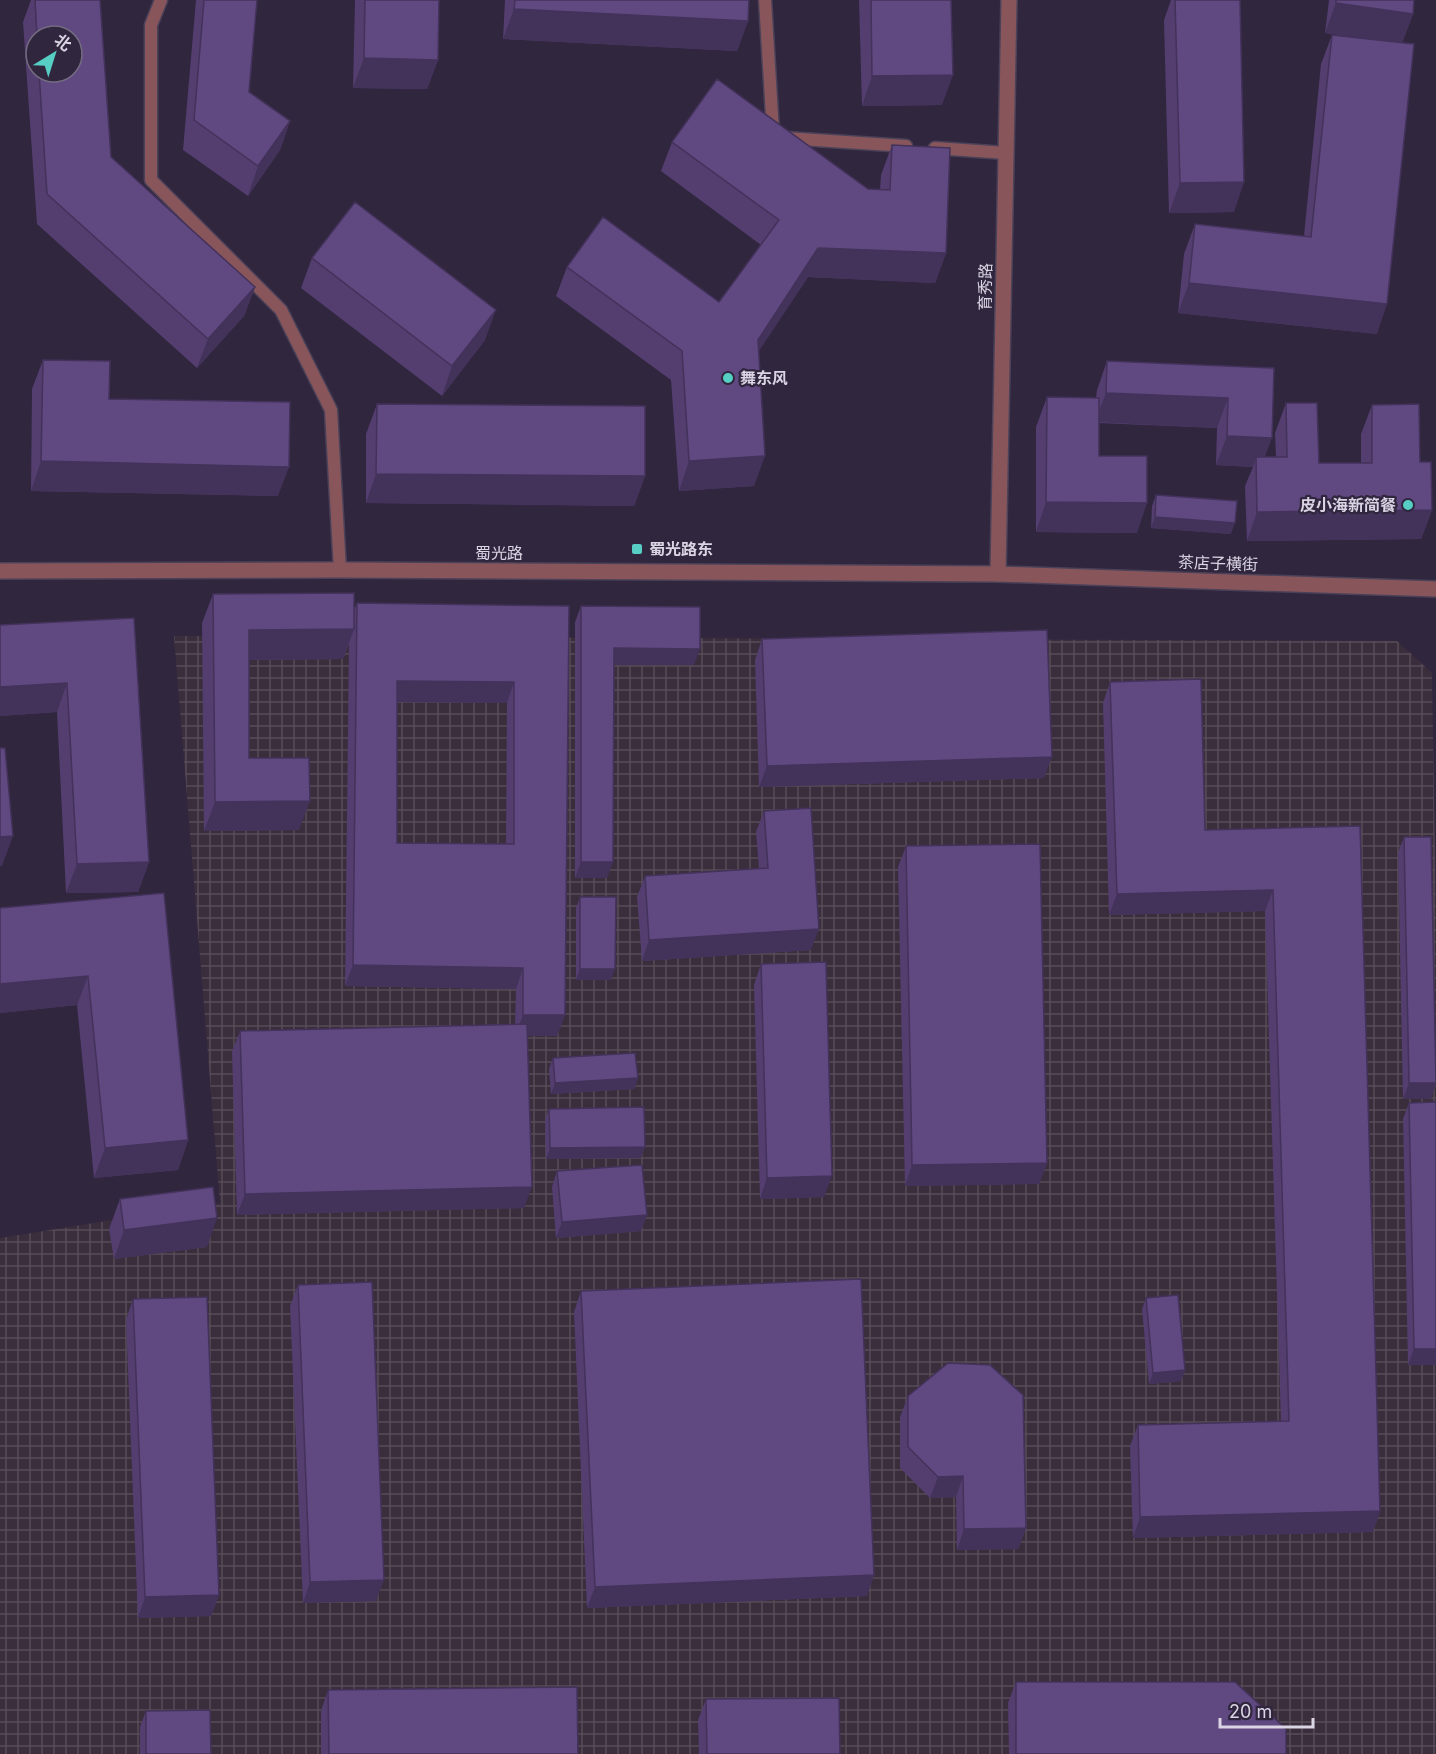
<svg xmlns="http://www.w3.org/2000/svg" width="1436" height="1754" font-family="Inter,'Noto Sans SC',sans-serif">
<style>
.industrial{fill:url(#industrial-grid)}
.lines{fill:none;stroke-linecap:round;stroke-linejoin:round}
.service-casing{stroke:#4b4259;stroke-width:15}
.minor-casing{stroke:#4b4259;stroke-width:18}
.tertiary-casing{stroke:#4b4259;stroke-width:18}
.service{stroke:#88555a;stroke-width:12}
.minor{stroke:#88555a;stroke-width:15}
.tertiary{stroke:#88555a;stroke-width:15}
.wall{fill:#533e6f;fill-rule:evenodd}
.shaded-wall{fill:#43325a}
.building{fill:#604881;stroke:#43325a;stroke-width:1.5;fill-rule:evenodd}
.poi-dot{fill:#56cec3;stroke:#30263e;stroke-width:2}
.labels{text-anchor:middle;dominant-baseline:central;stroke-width:4.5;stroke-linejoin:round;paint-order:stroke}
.street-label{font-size:16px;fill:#dad4e4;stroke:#30263e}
.poi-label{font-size:16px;font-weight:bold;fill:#dad4e4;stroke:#30263e;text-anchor:start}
</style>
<defs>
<pattern id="industrial-grid" width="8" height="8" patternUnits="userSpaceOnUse" patternTransform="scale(1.5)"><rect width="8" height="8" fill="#3b2e3c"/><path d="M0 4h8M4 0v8" fill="none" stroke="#574b58"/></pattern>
</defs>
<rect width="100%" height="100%" fill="#30263e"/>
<path class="industrial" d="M174 636 1397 641 1432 673 1436 920V1754H0V1238L220 1203Z"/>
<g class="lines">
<defs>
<path id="service" d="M161 0 151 25V180L281 310 331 410 340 570
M765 0 773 132
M785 138 906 146
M935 148 1006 153"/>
<path id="minor" d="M998 574 1009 0"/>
<path id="tertiary" d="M0 571 340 570 998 574 1436 589"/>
</defs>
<use href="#service" class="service-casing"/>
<use href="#minor" class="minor-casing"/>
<use href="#tertiary" class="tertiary-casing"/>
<use href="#service" class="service"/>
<use href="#minor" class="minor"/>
<use href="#tertiary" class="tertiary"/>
</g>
<path class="wall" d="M31 0H100L111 157 255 287 244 316 197 368 37 224 23 22ZM36 36H72V72H36Z
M196 0H257L249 92 290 121 280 150 248 196 183 150Z
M355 0H439L438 60 427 89 353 88Z
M505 0H749L748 21 737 51 503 39Z
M859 0H951L942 105 862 106Z
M1171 0H1240L1234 212 1169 213 1164 20Z
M1329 0H1414L1413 14 1402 42 1377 334 1178 313 1184 254 1195 224 1304 236 1321 64 1332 35 1360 38 1325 33Z
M672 142 868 189 880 190 881 175 892 145 946 253 935 283 808 277 758 352 754 486 679 491 671 380 556 296 567 267 719 302 761 245 661 171Z
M312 258 485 340 442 396 301 288Z
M43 360 109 399 278 496 31 491 32 389Z
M1107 361 1274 368 1265 457H1276L1275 433 1286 403 1319 463H1361V434L1372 405 1420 462 1432 510 1421 539 1247 541 1245 486 1253 467 1216 465 1217 428 1099 423V456L1137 533 1036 532V427L1047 397 1096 398 1097 390Z
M377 404 645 476 634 506 366 503V434Z
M1156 495 1231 534 1151 528 1152 506Z
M213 594 354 610 357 603 569 606 565 1015 557 1036H527L524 1208 237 1215 232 1052 240 1031 515 1024 516 989 345 986 349 644 343 659 249 660V758L299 830 204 831 202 623ZM397 702 507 703 506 844 397 843Z
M581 606 694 665H614L607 878H575V622Z
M134 618 149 862 138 892 66 893 57 712 0 716V625Z
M762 639 1044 778 759 787 755 660Z
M1110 682 1205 830 1360 826 1380 1511 1373 1532 1133 1538 1130 1446 1138 1425 1281 1421 1265 911 1109 915 1103 703Z
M764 811 811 950 642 961 637 897 645 876 759 869 756 832Z
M1404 837 1431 1099H1403L1398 853Z
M906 846 1047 1163 1039 1184 905 1186 898 867Z
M164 893 188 1140 178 1170 94 1178 77 1005 0 1013V908Z
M580 897 611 980H576V908Z
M761 964 824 1197 760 1199 754 985Z
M553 1058 638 1078 634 1089 551 1094 549 1069Z
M1409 1103 1436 1365H1408L1403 1119Z
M549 1109 641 1158 546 1159 545 1120Z
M557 1171 647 1215 641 1231 556 1238 552 1187Z
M120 1199 207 1247 114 1259 109 1229Z
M298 1285 376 1601 303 1603 290 1306Z
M581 1291 867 1596 587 1608 574 1312Z
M1146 1298 1185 1370 1181 1381 1149 1384 1142 1309Z
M133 1299 219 1595 211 1616 138 1618 126 1320Z
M908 1396 1026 1528 1018 1549 957 1550 956 1497 930 1498 900 1468V1417Z
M1016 1682 1286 1754H1009L1008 1703Z
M328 1690 578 1754H321V1711Z
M706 1699 840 1754H699L698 1720Z
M146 1711 211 1754H140V1727Z"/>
<path class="shaded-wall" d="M1336 3 1413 14 1402 44 1325 33Z
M514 9 748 21 737 51 503 39Z
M364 58 438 60 427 89 353 88Z
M953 75 942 105 862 106 872 76Z
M290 121 280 150 248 196 258 166Z
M1244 182 1234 212 1169 213 1180 183Z
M818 248 946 253 935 283 808 277 747 369 758 340Z
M1189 283 1387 304 1377 334 1178 313Z
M255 287 244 316 197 368 208 339Z
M496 310 485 340 442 396 452 366Z
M1106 393 1228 398 1217 428 1095 422Z
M1227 436 1272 438 1261 467 1256 457 1253 467 1216 465Z
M765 456 754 486 679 491 689 461Z
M41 461 289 467 278 496 31 491Z
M376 474 645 476 634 506 366 503Z
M1046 502 1147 503 1137 533 1036 532Z
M1432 510 1421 539 1247 541 1257 512Z
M1155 517 1235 523 1231 534 1151 528Z
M354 629 343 659 238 660 249 630Z
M614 648 700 649 694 665H608Z
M397 681 514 682 507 703 389 702Z
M67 683 57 712 0 716V687Z
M1052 757 1044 778 759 787 767 766Z
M310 801 299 830 204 831 215 802Z
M13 836 2 866H0V837Z
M149 862 138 892 66 893 77 864Z
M581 862H613L607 878H575Z
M1273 890 1265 911 1109 915 1117 894Z
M819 929 811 950 642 961 649 940Z
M353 965 523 968 516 989 345 986Z
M580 969H615L611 980H576Z
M88 976 77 1005 0 1013V984Z
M523 1015H565L557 1036H515Z
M638 1078 634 1089 551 1094 555 1083Z
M1409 1083H1436V1084L1431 1099H1403Z
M188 1140 178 1170 94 1178 105 1148Z
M645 1147 641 1158 546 1159 550 1148Z
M1047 1163 1039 1184 905 1186 912 1165Z
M832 1176 824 1197 760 1199 767 1178Z
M532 1187 524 1208 237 1215 245 1194Z
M647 1215 641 1231 556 1238 562 1222Z
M217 1218 207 1247 114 1259 124 1230Z
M1414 1349H1436V1365H1408Z
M1185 1370 1181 1381 1149 1384 1153 1373Z
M963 1476 956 1497 930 1498 938 1477Z
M1380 1511 1373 1532 1133 1538 1140 1517Z
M1026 1528 1018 1549 957 1550 964 1529Z
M874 1575 867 1596 587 1608 595 1587Z
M384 1580 376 1601 303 1603 310 1582Z
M219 1595 211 1616 138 1618 145 1597Z"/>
<path class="building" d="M35 0H100L111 157 255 287 208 339 47 194 39 72H72V36H37Z
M204 0H257L249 92 290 121 258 166 194 120Z
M365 0H439L438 60 364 58Z
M515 0H749L748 21 514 9Z
M871 0H951L953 75 872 76Z
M1175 0H1240L1244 182 1180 183Z
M1336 0H1414L1413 14 1336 3Z
M1332 35 1414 44 1387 304 1189 283 1195 224 1311 237Z
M717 79 868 189 890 190 892 145 950 148 946 253 818 248 758 340 765 456 689 461 682 351 567 267 603 217 719 302 779 220 672 142Z
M355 202 496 310 452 366 312 258Z
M43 360 110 361 109 399 290 402 289 467 41 461Z
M1107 361 1274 368 1272 438 1227 436 1228 398 1106 393Z
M1047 397 1099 398V456H1147V503L1046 502Z
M1286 403H1317L1319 463H1372V405L1419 404 1420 462H1431L1432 510 1257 512 1256 457H1287Z
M377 404 645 406V476L376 474Z
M1156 495 1237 501 1235 523 1155 517Z
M354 593V629L249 630V758H309L310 801 215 802 213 594Z
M357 603 569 606 565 1015H523V968L353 965ZM397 681 514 682V844L397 843Z
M581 606 700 607V649L614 648 613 862H581Z
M134 618 149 862 77 864 67 683 0 687V625Z
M1047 630 1052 757 767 766 762 639Z
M1201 679 1205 830 1360 826 1380 1511 1140 1517 1138 1425 1289 1421 1273 890 1117 894 1110 682Z
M0 748H5L13 836 0 837Z
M811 808 819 929 649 940 645 876 768 868 764 811Z
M1404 837H1431L1436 1083H1409Z
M1040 844 1047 1163 912 1165 906 846Z
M164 893 188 1140 105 1148 88 976 0 984V908Z
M580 897H616L615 969H580Z
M826 962 832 1176 767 1178 761 964Z
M527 1024 532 1187 245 1194 240 1031Z
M635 1053 638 1078 555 1083 553 1058Z
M1436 1102V1349H1414L1409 1103Z
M644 1107 645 1147 550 1148 549 1109Z
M642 1165 647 1215 562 1222 557 1171Z
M213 1187 217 1218 124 1230 120 1199Z
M861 1279 874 1575 595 1587 581 1291Z
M372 1282 384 1580 310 1582 298 1285Z
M1178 1295 1185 1370 1153 1373 1146 1298Z
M207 1297 219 1595 145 1597 133 1299Z
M948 1363 990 1365 1023 1395 1026 1528 964 1529 963 1476 938 1477 908 1447V1396Z
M1016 1682H1235L1286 1729V1754H1016Z
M577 1687 578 1754H329L328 1690Z
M839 1698 840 1754H707L706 1699Z
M210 1710 211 1754H146V1711Z"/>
<g class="poi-dot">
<circle cx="728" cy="378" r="6"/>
<circle cx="1408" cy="505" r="6"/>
<rect x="631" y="543" width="12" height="12" rx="3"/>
</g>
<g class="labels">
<g class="street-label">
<text transform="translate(985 287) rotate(-89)">育秀路</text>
<text x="499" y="553">蜀光路</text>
<text transform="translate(1218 563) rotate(2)">茶店子横街</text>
</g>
<g class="poi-label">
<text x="740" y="378">舞东风</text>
<text x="1396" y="505" text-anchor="end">皮小海新简餐</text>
<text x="649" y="549">蜀光路东</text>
</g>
</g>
<g transform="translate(54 54) rotate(38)"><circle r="28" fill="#30263e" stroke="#746c80" stroke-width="1.5"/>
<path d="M0-4.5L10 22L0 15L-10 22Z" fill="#56cec3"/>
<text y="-9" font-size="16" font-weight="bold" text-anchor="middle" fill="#dad4e4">北</text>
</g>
<path d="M1220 1718v9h93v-9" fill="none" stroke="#dad4e4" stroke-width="3"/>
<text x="1229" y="1718" font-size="18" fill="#dad4e4" stroke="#30263e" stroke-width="4.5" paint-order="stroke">20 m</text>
</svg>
